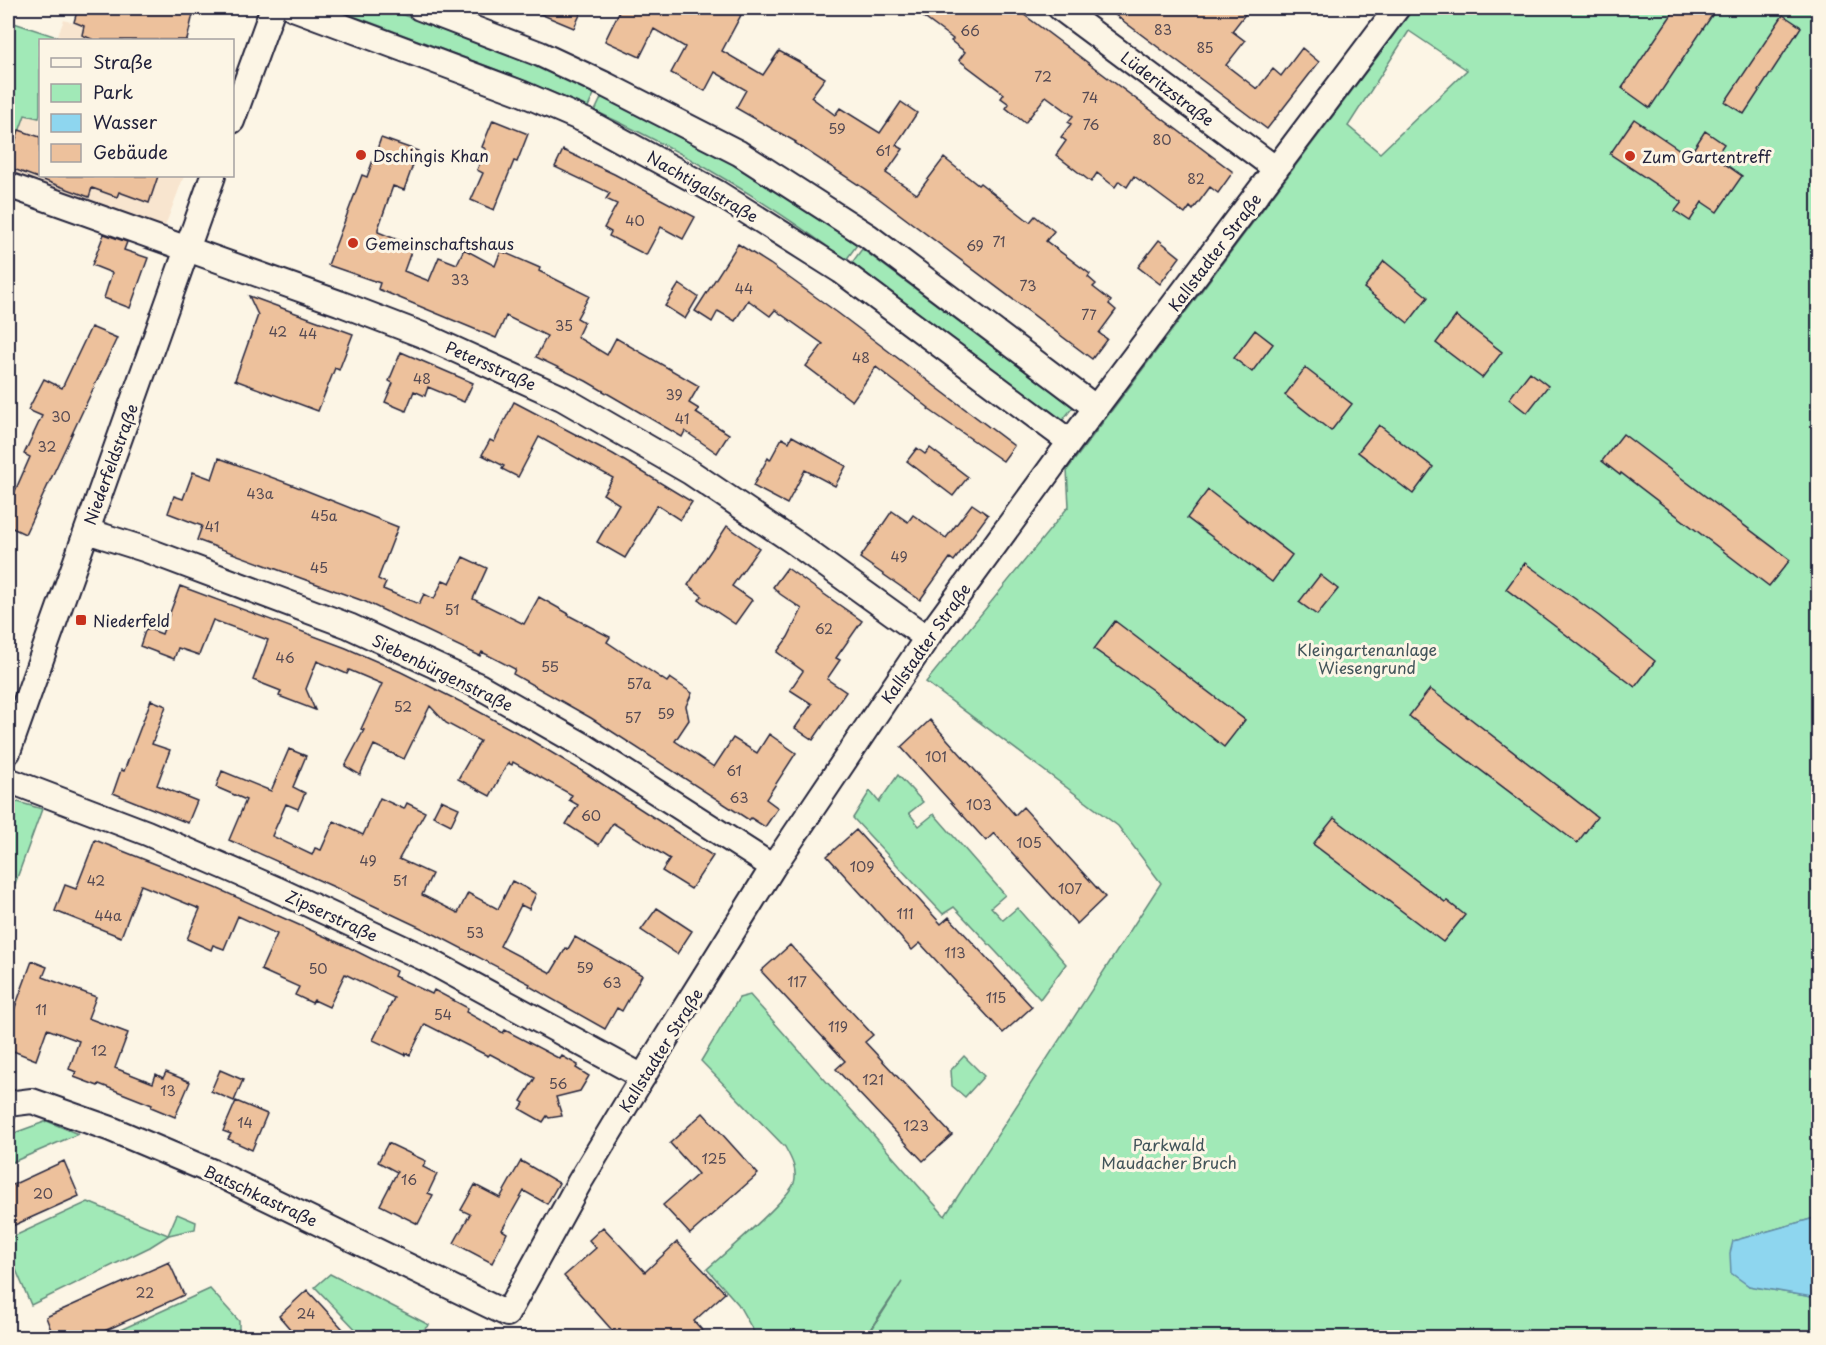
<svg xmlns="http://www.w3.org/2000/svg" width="1826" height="1345" font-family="'Playpen Sans',sans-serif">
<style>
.built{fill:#f8e5cf}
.green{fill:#a1e9b7;stroke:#628679;stroke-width:1.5;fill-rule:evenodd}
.water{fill:#8ed6ef;stroke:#638ea7;stroke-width:1.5}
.building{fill:#edc19c;stroke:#22223b;stroke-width:1.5}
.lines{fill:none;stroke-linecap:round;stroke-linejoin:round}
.street-casing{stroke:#22223b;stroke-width:28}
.street{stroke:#fcf5e5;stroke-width:24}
.poi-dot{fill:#c8321e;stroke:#fcf5e5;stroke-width:2}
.labels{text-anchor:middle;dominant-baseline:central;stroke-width:6;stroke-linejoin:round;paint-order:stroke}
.number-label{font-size:14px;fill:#554a53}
.street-label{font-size:16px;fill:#22223b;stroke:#fcf5e5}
.poi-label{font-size:16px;fill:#22223b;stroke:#fcf5e5;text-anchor:start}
.park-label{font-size:16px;fill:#42545a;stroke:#fcf5e5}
</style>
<rect width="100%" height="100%" fill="#fcf5e5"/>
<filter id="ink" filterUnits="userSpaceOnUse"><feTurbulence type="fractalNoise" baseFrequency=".0167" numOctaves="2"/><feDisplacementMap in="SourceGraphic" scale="12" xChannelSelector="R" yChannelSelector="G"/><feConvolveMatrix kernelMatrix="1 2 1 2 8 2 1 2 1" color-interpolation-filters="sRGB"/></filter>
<g filter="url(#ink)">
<path class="built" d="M64 20 84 26 82 35 94 40H58L57 37Z
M40 114V176H184L164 229 8 173V163L25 115 39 118Z"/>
<path class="green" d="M350 8H384L516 56 596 90 588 107 508 74 348 14Z
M1414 8H1818V1217L1733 1241 1749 1286 1818 1298V1337H867L902 1282 865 1337H759L754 1332 738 1304 707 1269C725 1253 788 1200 794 1183 798 1170 791 1158 785 1147L701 1061 739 998 750 995 945 1216 1161 883 1118 826 926 682 1069 506 1067 470ZM1409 31 1467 70 1380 153 1348 126Z
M8 21 57 37 58 40H40V114L39 118 25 115 8 163Z
M603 94C692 137 777 187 857 245L846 260C768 202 683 151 595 111Z
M862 249 1073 407 1062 421 851 264Z
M898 775 923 802 909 813 919 826 934 814 1005 895 991 907 1003 920 1017 908 1066 964 1040 999 954 907 943 914 853 818 870 791 879 802Z
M18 802 42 809 8 903V805Z
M964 1056 984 1076 965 1097 952 1086 951 1070Z
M47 1121 78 1134 8 1164V1140L17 1132Z
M88 1202 168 1235 177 1214 196 1222 195 1229 169 1235 150 1247 31 1305 8 1251V1239Z
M330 1274 429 1325 415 1337H363L315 1287Z
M210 1289 239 1321V1337H105Z"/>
<path class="water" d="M1818 1217V1298L1749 1286 1731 1273 1730 1253 1733 1241Z"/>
<path class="building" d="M78 8H169L193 14 187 40H94L82 35 84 26 74 22Z
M526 8H583L574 28Z
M621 8H727L741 15 722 51 763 75 779 51 801 63 825 78 811 97 835 115 840 108 880 133 901 102 917 113 896 145 903 149 886 173 917 194 944 158 978 185 980 183 1030 222 1035 216 1054 231 1046 241 1090 274 1088 277 1096 284 1093 287 1111 301 1109 304 1116 310 1099 333 1107 339 1092 359 877 197 795 143 796 142 736 108 746 90 715 72 705 91 671 73 685 47 654 29 640 57 605 41Z
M911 8H1015L1233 172 1218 193 1210 187 1193 210 1190 207 1185 214 1134 176 1127 187 1119 181 1115 187 1097 173 1091 182 1056 155 1066 141 1061 137 1071 124 1068 122 1073 116 1046 96 1025 123 1006 108 1009 104 1001 98 1004 94 959 60 965 52 951 41 953 39Z
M1106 8H1250L1232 31 1245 41 1226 65 1257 89 1273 69 1281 76 1302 48 1319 62 1267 129Z
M1676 8H1717L1650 108 1622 88Z
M1783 15 1801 27 1744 114 1725 102Z
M1634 119 1689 156 1705 131 1724 144 1715 157 1742 176 1717 212 1702 202 1690 221 1675 211 1682 202 1610 154Z
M493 120 528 134 517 162 514 161 494 210 471 200 483 173 477 170 486 149 482 147Z
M19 130 40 137V176H158L149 203 119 192 117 197 92 188 89 197 8 167V163Z
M381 138 418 151 404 190 393 186 378 229V232L413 246 404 271 429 281 439 257 457 264 464 249 495 266 501 251 540 268 539 271 589 296 577 318 584 322 577 337 607 355 616 338 699 386 689 403 699 409 696 413 729 434 717 453 685 431 682 437 586 381 536 357 547 336 506 316 496 338 378 289 380 283 328 265 362 175 367 177Z
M563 150 614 174 695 217 683 239 661 227 646 255 609 236 611 232 604 228 617 204 606 199 610 193 555 167Z
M104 234 127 242 124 250 148 258 130 308 104 298 112 273 92 265Z
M1159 240 1180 257 1160 284 1138 267Z
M738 244 770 264 838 313 1014 446 1003 461 928 409 929 408 876 367 852 401 806 366 823 344 775 310 770 316 748 300 735 321 718 311 712 322 695 311Z
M1384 261 1428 297 1408 323 1364 288Z
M679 284 698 297 685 319 665 306Z
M249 296 353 334 339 370 335 368 318 411 235 380 258 315Z
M1456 316 1502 352 1482 378 1436 343Z
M91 327 117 338 25 534 8 526V507L30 457 24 454 42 416 28 410 44 379 62 388Z
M1255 330 1273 344 1252 372 1234 358Z
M401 352 473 383 464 402 428 387 425 396 414 391 406 411 385 402 393 383 389 381Z
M1305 368 1352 404 1331 431 1285 395Z
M1530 372 1548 386 1527 413 1509 399Z
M514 402 613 454 692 502 680 520 657 505 625 558 597 542 619 504 603 494 613 478 539 437 518 477 502 469 504 466 482 455 490 440 494 442Z
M1379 425 1433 467 1413 494 1358 452Z
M1623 434 1790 560 1769 586 1621 473 1620 475 1602 461Z
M792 436 846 466 835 486 805 470 787 504 753 486 768 458 770 460 782 438 789 442Z
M917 448 925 454 930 448 968 477 953 496 907 461Z
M219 458 295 486 398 527 378 579 386 583 383 589 419 604 424 594 434 599 443 580 450 583 463 557 487 568 473 599 524 624 539 597 569 614 568 615 610 637 607 642 667 682 670 678 692 693 686 706 689 720 675 741 714 767 733 738 757 753 769 734 796 753 766 799 778 808 765 827 751 818 749 820 591 718 513 674 515 669 482 652 480 656 366 602 197 540 202 526 168 513 174 496 183 499 193 472 212 479Z
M1208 490 1292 555 1272 582 1187 518Z
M972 504 988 515 954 561 950 558 920 600 860 558 892 511 908 522 913 515 946 538Z
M727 526 759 548 732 586 752 600 735 624 699 600 702 596 688 585Z
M1525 563 1599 616 1655 661 1635 687 1506 589Z
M787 568 862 621 836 658 840 660 827 679 846 692 813 740 795 728 812 704 790 690 803 671 777 652 788 637 802 609 780 594 773 587Z
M1320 575 1338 589 1317 615 1299 602Z
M180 586 346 648 401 672 465 704 529 739 582 771 713 856 691 889 662 871 670 859 613 823 599 845 566 824 578 805 569 800 572 795 513 762 512 765 508 763 490 796 458 779 480 741 446 723 430 706 404 759 374 745 360 775 345 766 364 730 361 729 382 684 349 670 347 674 317 661 306 689 315 710 279 696 281 691 253 680 268 640 213 620 199 655 178 648 174 659 140 646 146 628 162 634Z
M1115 621 1245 720 1224 747 1151 689 1094 649Z
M1430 689 1467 717V716L1597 817 1577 843 1409 716Z
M151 700 166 706 152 744 170 750 157 785 197 801 188 823 113 793 121 770 124 771Z
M930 720 1015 815 1023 807 1105 897 1077 924 994 833 986 841 901 747Z
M289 749 306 756 293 787 305 793 298 809 286 804 272 836 312 855 315 848 321 850 334 821 363 835 380 798 404 809 407 803 425 812 399 859 432 874 422 895 458 913 468 893 498 909 512 881 526 888 536 894 529 909 521 905 500 946 551 973 566 948 568 949 575 937 642 975 622 1011 617 1008 605 1029 529 986 530 984 436 935 332 886 229 840 246 800 216 787 222 771 271 791Z
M441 800 459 808 451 825 433 816Z
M1334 818 1445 902 1447 901 1465 915 1443 942 1313 844Z
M856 830 941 924 949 917 1032 1007 1003 1033 920 943 912 950 827 856Z
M95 840 216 888 346 946 396 971 394 976 432 994 434 990 468 1008 466 1012 503 1033 505 1030 560 1059 562 1056 578 1065 576 1068 589 1076 580 1091 556 1097 562 1116 549 1118 547 1116 543 1122 520 1109 524 1103 521 1101 535 1078 490 1054 488 1056 425 1024 410 1055 406 1053 405 1055 373 1040 394 998 345 974 329 1007 314 1000 312 1003 295 995 299 987 261 970 277 934 238 916 224 949 213 945 211 950 187 939 200 909 141 885 121 937 55 911 65 885 76 889Z
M657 908 692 931 677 954 641 930Z
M790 945 873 1035 865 1042 952 1135 923 1161 836 1069 845 1061 761 971Z
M32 961 47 967 43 977 96 997 88 1018 128 1033 115 1068 153 1083 156 1074 163 1078 166 1072 190 1082 175 1117 151 1107 152 1105 99 1084 98 1086 74 1077 76 1072 69 1069 79 1041 47 1029 36 1060 8 1049V1008L14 1010Z
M220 1070 243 1080 234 1101 211 1091Z
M236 1101 267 1114 252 1150 228 1139 231 1134 223 1131Z
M703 1113 758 1174 690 1234 663 1205 698 1174 670 1143Z
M388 1143 426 1161 423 1167 437 1174 428 1193 433 1195 418 1224 380 1205 397 1172 378 1162Z
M64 1161 79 1196 8 1228V1187Z
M521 1161 559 1183 547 1204 524 1191 502 1230 507 1233 492 1263 454 1243 470 1214 461 1210 475 1185 500 1198Z
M603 1227 645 1272 677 1242 725 1293 694 1321 709 1338H619L564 1276 596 1248 589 1240Z
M169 1262 184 1295 89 1338H54L46 1317Z
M307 1290 322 1306 351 1338H298L279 1316Z"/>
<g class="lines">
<defs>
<path id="street" d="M293 8 521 93 586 121 716 192 841 271 1070 442
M420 8 540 54 604 84 739 153 868 236 1096 408
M1060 8 1276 169
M232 121 273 8
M8 185 339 303 425 336 562 398 690 472 794 542 927 638
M87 531 144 549 349 626 479 686 586 747 773 867
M8 752 213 176
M8 780 147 833 276 889 424 958 643 1077
M8 1104 32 1101 111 1129 220 1175 507 1314 579 1183 665 1040 773 867 927 638 1070 442 1397 8"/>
</defs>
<use href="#street" class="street-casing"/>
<use href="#street" class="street"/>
</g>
</g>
<g class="poi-dot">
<circle cx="361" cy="155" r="6"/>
<circle cx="1630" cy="156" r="6"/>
<circle cx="353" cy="243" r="6"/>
<rect x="75" y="614" width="12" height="12" rx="3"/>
</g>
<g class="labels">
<g class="number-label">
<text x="1163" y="29">83</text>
<text x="970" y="30">66</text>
<text x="1205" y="47">85</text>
<text x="1043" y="76">72</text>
<text x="1090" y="97">74</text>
<text x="1091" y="124">76</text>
<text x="837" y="128">59</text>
<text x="1162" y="139">80</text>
<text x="883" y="150">61</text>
<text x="1196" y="178">82</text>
<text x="635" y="220">40</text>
<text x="999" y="241">71</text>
<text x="975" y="245">69</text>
<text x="460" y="279">33</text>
<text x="1028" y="285">73</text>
<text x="744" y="288">44</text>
<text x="1089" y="314">77</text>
<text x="564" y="325">35</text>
<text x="278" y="331">42</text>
<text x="308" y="333">44</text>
<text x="861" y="357">48</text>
<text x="422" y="378">48</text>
<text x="674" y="394">39</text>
<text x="61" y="416">30</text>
<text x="682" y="418">41</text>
<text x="47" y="446">32</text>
<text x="260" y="493">43a</text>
<text x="324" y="515">45a</text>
<text x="212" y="526">41</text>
<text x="899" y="556">49</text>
<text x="319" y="567">45</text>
<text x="452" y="609">51</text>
<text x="824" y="628">62</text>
<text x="285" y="657">46</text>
<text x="550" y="666">55</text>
<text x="639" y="683">57a</text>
<text x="403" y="706">52</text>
<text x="666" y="713">59</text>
<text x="633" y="717">57</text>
<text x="936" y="756">101</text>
<text x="734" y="770">61</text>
<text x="739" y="797">63</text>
<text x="979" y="804">103</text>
<text x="591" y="815">60</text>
<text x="1029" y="842">105</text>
<text x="368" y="860">49</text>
<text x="862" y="866">109</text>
<text x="96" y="880">42</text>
<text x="400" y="880">51</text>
<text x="1070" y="888">107</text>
<text x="905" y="913">111</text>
<text x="108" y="915">44a</text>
<text x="475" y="932">53</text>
<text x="955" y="952">113</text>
<text x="585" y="967">59</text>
<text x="318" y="968">50</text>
<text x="797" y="981">117</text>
<text x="612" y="982">63</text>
<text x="996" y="997">115</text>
<text x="41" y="1009">11</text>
<text x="443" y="1014">54</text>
<text x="838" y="1026">119</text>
<text x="99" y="1050">12</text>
<text x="873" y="1079">121</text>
<text x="558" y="1083">56</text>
<text x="168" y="1090">13</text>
<text x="245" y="1122">14</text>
<text x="916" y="1125">123</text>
<text x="714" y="1158">125</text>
<text x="409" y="1179">16</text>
<text x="43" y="1193">20</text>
<text x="145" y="1292">22</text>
<text x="306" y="1313">24</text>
</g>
<g class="street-label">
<text transform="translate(1168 88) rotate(37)">Lüderitzstraße</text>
<text transform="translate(703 186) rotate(30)">Nachtigalstraße</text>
<text transform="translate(1214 252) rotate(-53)">Kallstadter Straße</text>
<text transform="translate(491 365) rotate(24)">Petersstraße</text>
<text transform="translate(110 464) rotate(-70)">Niederfeldstraße</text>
<text transform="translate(925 643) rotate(-55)">Kallstadter Straße</text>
<text transform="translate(443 672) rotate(26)">Siebenbürgenstraße</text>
<text transform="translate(332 915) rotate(25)">Zipserstraße</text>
<text transform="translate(660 1050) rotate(-58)">Kallstadter Straße</text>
<text transform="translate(261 1195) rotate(25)">Batschkastraße</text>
</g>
<g class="poi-label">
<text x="373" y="155">Dschingis Khan</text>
<text x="1642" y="156">Zum Gartentreff</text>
<text x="365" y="243">Gemeinschaftshaus</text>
<text x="93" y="620">Niederfeld</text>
</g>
<g class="park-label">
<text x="1367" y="649">Kleingartenanlage<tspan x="1367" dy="18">Wiesengrund</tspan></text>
<text x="1169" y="1144">Parkwald<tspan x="1169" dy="18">Maudacher Bruch</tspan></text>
</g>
</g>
<rect width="1826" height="1345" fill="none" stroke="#fcf5e5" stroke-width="30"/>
<rect x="15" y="15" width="1796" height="1315" fill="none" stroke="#22223b" stroke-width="2" filter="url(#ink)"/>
<rect x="39" y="39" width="195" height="138" fill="#fcf5e5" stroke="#a5a1a1" stroke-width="1.5"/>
<rect x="51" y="58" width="30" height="9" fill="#fcf5e5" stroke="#a5a1a1" stroke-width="1.5"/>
<text x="93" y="69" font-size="18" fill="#22223b">Straße</text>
<rect x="51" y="84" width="30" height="18" fill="#a1e9b7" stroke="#a5a1a1" stroke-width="1.5"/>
<text x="93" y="99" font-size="18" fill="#22223b">Park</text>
<rect x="51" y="114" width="30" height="18" fill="#8ed6ef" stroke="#a5a1a1" stroke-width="1.5"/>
<text x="93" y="129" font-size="18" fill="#22223b">Wasser</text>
<rect x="51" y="144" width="30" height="18" fill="#edc19c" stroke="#a5a1a1" stroke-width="1.5"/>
<text x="93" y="159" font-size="18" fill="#22223b">Gebäude</text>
</svg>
